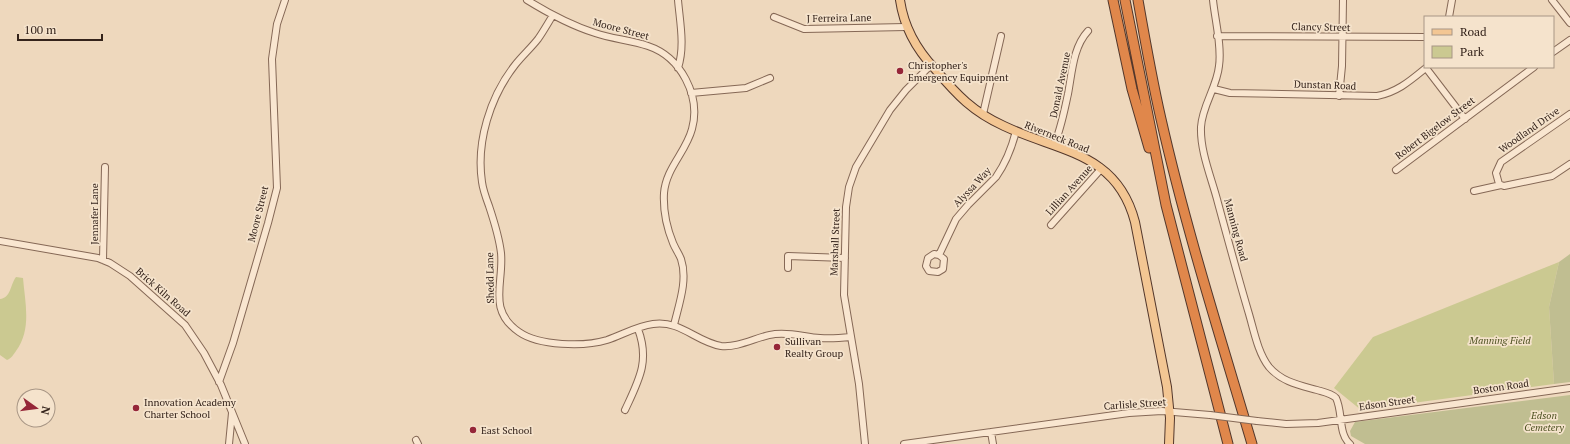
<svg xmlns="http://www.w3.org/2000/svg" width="1570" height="444" font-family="'PT Serif',serif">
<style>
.green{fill:#cbc991}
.cemetery{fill:#c0be91}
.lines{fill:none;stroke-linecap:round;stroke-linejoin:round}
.minor-casing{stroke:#856856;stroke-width:8}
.major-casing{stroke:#53372b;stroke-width:10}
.highway-casing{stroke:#53372b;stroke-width:11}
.minor{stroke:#f9e6d0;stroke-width:6}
.major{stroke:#f3c693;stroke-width:8}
.highway{stroke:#e0874b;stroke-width:9}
.minor-bridge-casing{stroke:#856856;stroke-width:8;stroke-linecap:butt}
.minor-bridge{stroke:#f9e6d0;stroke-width:6}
.poi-dot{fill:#952638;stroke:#f5e3cc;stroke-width:1.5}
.labels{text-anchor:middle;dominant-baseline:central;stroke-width:3.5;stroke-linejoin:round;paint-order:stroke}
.street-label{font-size:10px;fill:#34231b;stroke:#f5e3cc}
.poi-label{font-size:10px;fill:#34231b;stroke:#f5e3cc;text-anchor:start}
.park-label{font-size:10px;font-style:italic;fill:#4d5121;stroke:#f5e3cc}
</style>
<rect width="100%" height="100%" fill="#eed8bd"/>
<path class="green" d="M1559 262 1549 307 1554 384 1361 410 1334 388 1373 337Z
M16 277 23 278C25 303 32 329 16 351 13 355 12 358 7 360L0 355V299C11 298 10 285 16 277Z"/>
<path class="cemetery" d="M1570 254V382L1554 384 1549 307 1559 262Z
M1570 395V444H1365L1351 436 1350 431 1355 422Z"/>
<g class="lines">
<defs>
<path id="minor" d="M527 0C548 13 570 25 595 33 612 39 631 40 648 46 681 57 701 96 692 129 686 152 666 168 664 193 663 211 666 226 673 243 675 248 679 254 681 259 688 280 679 304 674 325
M678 0C680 23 685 46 678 68
M1213 0C1215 20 1222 46 1219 66 1217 87 1202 106 1201 127 1200 152 1212 179 1218 203 1228 240 1238 277 1249 314 1254 331 1258 353 1269 367 1282 382 1299 385 1317 390 1324 392 1331 393 1336 398 1343 412 1338 434 1350 444
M1552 0 1570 23
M553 15C548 23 543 32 538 39 531 48 522 56 515 65 490 97 476 142 482 182 483 190 486 198 489 206 494 221 499 236 501 253 504 283 487 310 519 332 539 346 584 347 607 340 622 335 637 326 653 324 681 320 696 342 721 346 739 348 758 336 775 334 791 332 805 337 820 338 831 339 841 338 851 337
M774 17 804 29 906 27
M1449 17 1452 0
M1217 36 1425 37
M1553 52 1570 40
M1426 68 1465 119
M1214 89 1230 93 1377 96C1398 92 1411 80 1427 67
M691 93 746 88 770 78
M1339 96 1342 66 1343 0
M983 114 1001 36
M1054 145C1061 129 1064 112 1068 94 1072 73 1073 47 1088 31
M1396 170 1534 67
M1501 185 1499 184 1496 173 1501 162 1570 114
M1474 191 1501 185 1504 186 1552 176 1570 164
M1051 225 1101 169
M0 241 98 258 110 263 130 276 185 325 204 353 221 385 245 444
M939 255 934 254 928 258 926 266 929 271 938 272 943 269 944 259 939 255 956 219 968 205 996 177C1005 164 1012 147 1016 131
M103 260 105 167
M788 268V256L845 258
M219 382 233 343 268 223 277 188 272 59 277 24 285 0
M625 410C639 380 650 361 638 329
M1257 421 1286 424 1318 423 1570 388
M991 432 993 444
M416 440 418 444
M229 444 232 413
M865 444 859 384 844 295 846 207 849 187 856 167 890 110 906 90 931 65
M904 444 1129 413 1162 411 1210 415"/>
<path id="major" d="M900 0C904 28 916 49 935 69 957 95 973 112 1004 126 1059 152 1117 152 1135 222L1167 387 1170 418 1169 444"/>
<path id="highway" d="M1113 0 1132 89 1149 148
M1125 0 1166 205 1228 444
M1138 0C1145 40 1152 80 1161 119 1186 229 1220 336 1252 444"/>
</defs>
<use href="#minor" class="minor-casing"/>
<use href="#major" class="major-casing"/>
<use href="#highway" class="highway-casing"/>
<use href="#minor" class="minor"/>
<use href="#major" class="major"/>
<use href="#highway" class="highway"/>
<defs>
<path id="minor-bridge" d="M1210 415 1257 421"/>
</defs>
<use href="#minor-bridge" class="minor-bridge-casing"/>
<use href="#minor-bridge" class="minor-bridge"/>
</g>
<g class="poi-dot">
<circle cx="900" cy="71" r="4"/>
<circle cx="777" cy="347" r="4"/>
<circle cx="136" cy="408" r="4"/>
<circle cx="473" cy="430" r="4"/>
</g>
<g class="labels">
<g class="street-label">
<text transform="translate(839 18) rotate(-1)">J Ferreira Lane</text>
<text transform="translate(1321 27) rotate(1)">Clancy Street</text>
<text transform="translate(621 29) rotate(15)">Moore Street</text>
<text transform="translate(1060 85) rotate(-78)">Donald Avenue</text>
<text transform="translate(1325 85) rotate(2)">Dunstan Road</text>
<text transform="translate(1435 128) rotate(-37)">Robert Bigelow Street</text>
<text transform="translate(1529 130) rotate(-35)">Woodland Drive</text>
<text transform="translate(1057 137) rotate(22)">Riverneck Road</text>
<text transform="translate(972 187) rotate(-47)">Alyssa Way</text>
<text transform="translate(1069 190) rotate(-48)">Lillian Avenue</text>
<text transform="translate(94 214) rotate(-90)">Jennafer Lane</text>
<text transform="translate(258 214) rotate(-76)">Moore Street</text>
<text transform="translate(1236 230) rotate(75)">Manning Road</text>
<text transform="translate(835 242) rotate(-88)">Marshall Street</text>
<text transform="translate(490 278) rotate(-91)">Shedd Lane</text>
<text transform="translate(163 292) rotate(41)">Brick Kiln Road</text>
<text transform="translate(1501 387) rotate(-8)">Boston Road</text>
<text transform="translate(1387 403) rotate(-8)">Edson Street</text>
<text transform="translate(1135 404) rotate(-4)">Carlisle Street</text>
</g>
<g class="poi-label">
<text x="908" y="65">Christopher's<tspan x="908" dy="12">Emergency Equipment</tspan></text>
<text x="785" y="341">Sullivan<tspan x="785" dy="12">Realty Group</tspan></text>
<text x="144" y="402">Innovation Academy<tspan x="144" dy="12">Charter School</tspan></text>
<text x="481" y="430">East School</text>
</g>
<g class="park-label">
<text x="1500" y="340">Manning Field</text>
<text x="1544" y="415">Edson<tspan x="1544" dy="12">Cemetery</tspan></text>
</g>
</g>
<rect x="1424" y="16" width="130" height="52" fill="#f5e3cc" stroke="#a89685"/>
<rect x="1432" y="29" width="20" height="6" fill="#f3c693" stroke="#a89685"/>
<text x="1460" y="36" font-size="12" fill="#34231b">Road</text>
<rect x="1432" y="46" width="20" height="12" fill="#cbc991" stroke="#a89685"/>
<text x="1460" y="56" font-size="12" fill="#34231b">Park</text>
<g transform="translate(36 408) rotate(104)"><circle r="19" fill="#f5e3cc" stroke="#a89685"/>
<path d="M0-3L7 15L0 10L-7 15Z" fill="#952638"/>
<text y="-6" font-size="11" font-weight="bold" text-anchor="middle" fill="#34231b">N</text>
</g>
<path d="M18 34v6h84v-6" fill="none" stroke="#34231b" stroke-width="2"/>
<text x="24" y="34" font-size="12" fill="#34231b" stroke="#f5e3cc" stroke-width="3" paint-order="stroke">100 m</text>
</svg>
